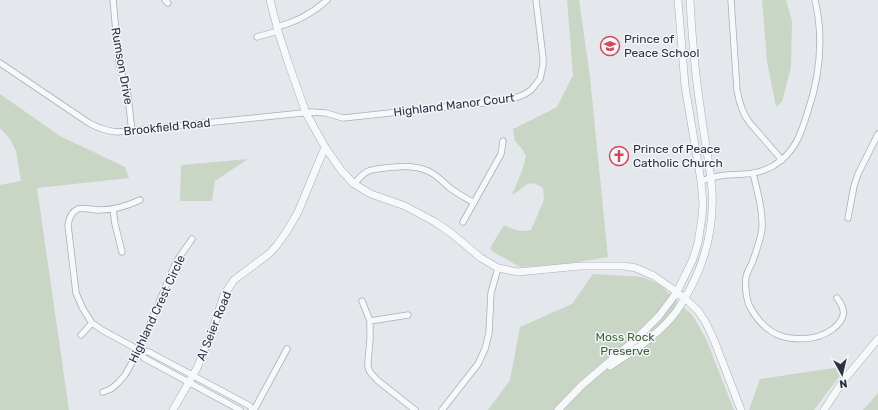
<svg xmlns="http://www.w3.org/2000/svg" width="878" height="410" font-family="Rubik,sans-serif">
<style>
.green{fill:#c9d6c5}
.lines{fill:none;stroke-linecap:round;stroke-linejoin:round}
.minor-casing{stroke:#a9aeb7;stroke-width:7}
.tertiary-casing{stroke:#a9aeb7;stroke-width:8}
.minor{stroke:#f7f8fa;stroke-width:5.5}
.tertiary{stroke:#f7f8fa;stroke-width:7}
.labels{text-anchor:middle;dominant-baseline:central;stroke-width:3;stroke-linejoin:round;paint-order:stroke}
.poi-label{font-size:12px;fill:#2b3445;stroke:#f4f6f9;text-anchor:start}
.street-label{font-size:12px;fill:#2b3445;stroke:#f4f6f9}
.park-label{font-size:12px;fill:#3f6138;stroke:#f4f6f9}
</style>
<rect width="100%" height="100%" fill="#e4e7ec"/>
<path class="green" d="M567 0H579L590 77 608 257 560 265 520 267 492 251 490 248 504 225C512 229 522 233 531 230L544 200 543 188C526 177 526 188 512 195L522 171 526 156 523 150 515 141 513 129 557 107 573 75Z
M762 0H786L792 21 791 67 782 102 776 107 767 61Z
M0 94 60 136 125 167 129 178 37 188 69 410H0V185L21 181 16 151 10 139 0 128Z
M248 159 215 181 212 201H180L181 165Z
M593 274 642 277 659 284 693 316 706 339 734 410H488L510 380 520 327 572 304Z
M847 366 814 410H749L760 379Z
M878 393V410H863L864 409Z"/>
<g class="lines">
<defs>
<path id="minor" d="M113 0 119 63 128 96 132 132
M165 0 168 3
M731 0 737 90C739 102 742 112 749 122L782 160
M277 27C296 22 313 13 327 0
M257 37 278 31
M0 63 89 123C98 128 107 131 117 132L312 112 326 113 343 118 483 103 518 97 525 94 531 90 540 79 543 65V58L536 0
M753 173C757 191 763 209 762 228 761 239 756 252 752 263 750 267 747 272 746 277 745 286 746 299 750 307 758 322 772 336 789 338 804 340 821 338 833 329 845 319 847 311 837 298
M701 181C707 179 713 177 719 176 739 173 753 177 773 166 795 153 801 134 808 111 820 75 824 38 815 0
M354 184C366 170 367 170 385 168 400 166 414 165 428 171 437 175 443 182 450 188 458 194 466 198 474 203
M113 209 115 224 122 252
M848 218 854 186 858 174 878 134
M463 222 501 154 503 141
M362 301 370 321V340L368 361V367L370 372 377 380 415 410
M370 321 408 315
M81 335 92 323
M139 350 102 330 92 323 83 309 76 293 68 225C69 218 71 212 78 209 84 207 93 210 100 210 114 210 127 206 140 200
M103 392 111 389 118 383 125 375 139 350 176 262 192 239
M240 410 144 358 139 350 149 352 250 406 252 410
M254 410 287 349
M442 410 478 364 485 349 489 333 491 293 498 268"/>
<path id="tertiary" d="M270 0 278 31 288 62 306 113 325 147 341 170 354 184 371 194 405 206 435 222 451 233 481 258 498 268 518 272 580 266H624L636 268 654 276 677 292 690 303 698 311 705 321 714 340 741 410
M610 366C632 352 655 337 672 317 679 309 684 299 690 289 707 257 714 226 712 190 710 164 704 138 701 112 695 75 692 37 690 0
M173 410 197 368 211 334 224 295 234 280 270 253 277 245 287 231 298 212 325 147
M558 410 582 385 635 340 659 316 677 292 693 259 698 243 702 217 703 203 701 181 685 86 678 0
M824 410 843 381 878 339"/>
</defs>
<use href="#minor" class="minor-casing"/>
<use href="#tertiary" class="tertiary-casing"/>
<use href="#minor" class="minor"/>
<use href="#tertiary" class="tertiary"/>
</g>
<defs>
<symbol id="school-ring" viewBox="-11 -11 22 22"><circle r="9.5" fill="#f4f6f9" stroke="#d1495b" stroke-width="1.5"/><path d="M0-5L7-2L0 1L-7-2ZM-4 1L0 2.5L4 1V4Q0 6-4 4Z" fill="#d1495b"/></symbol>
<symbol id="church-ring" viewBox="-11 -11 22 22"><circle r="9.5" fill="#f4f6f9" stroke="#d1495b" stroke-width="1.5"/><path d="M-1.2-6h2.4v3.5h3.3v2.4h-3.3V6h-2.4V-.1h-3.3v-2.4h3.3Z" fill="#d1495b"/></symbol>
</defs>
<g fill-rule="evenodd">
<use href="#school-ring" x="599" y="35" width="22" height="22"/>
<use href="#church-ring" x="608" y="145" width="22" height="22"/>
</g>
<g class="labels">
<g class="poi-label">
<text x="624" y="39">Prince of<tspan x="624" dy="14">Peace School</tspan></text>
<text x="633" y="149">Prince of Peace<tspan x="633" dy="14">Catholic Church</tspan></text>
</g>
<g class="street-label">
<text transform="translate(122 66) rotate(80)">Rumson Drive</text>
<text transform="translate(454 105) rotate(-7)">Highland Manor Court</text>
<text transform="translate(167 127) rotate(-6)">Brookfield Road</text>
<text transform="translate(157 309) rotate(-65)">Highland Crest Circle</text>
<text transform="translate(214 326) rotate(-68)">Al Seier Road</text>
</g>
<g class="park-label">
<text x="625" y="337">Moss Rock<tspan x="625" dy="14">Preserve</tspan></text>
</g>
</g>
<g transform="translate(842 374) rotate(172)" stroke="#f4f6f9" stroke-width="3" paint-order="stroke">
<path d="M0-3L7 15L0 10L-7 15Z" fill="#2b3445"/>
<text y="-6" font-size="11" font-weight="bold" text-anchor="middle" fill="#2b3445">N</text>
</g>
</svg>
